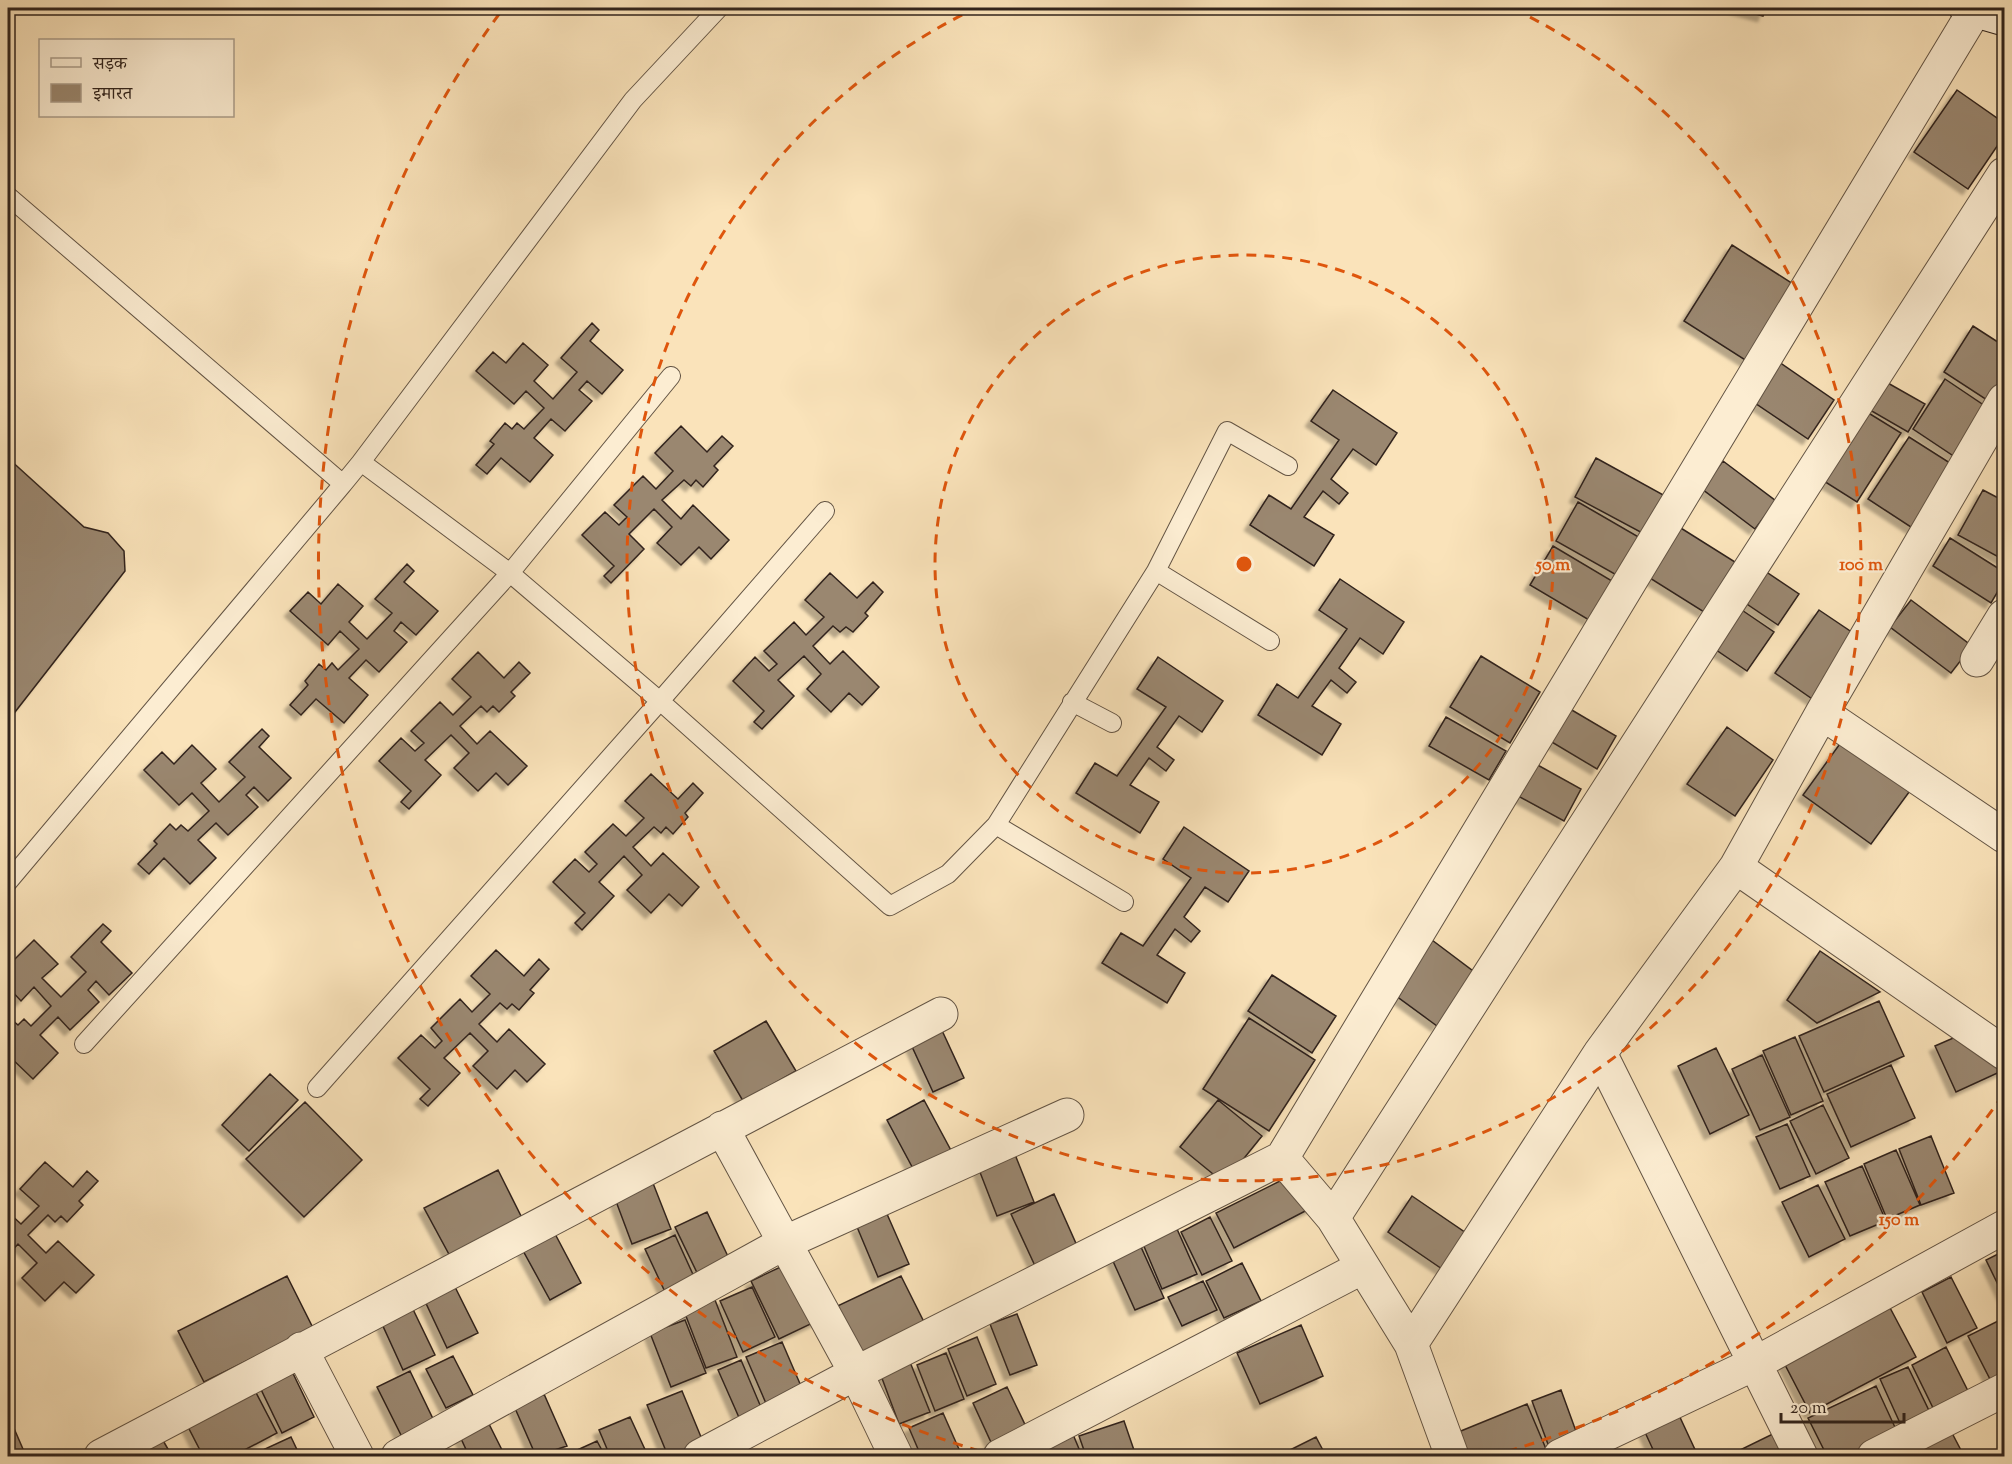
<svg xmlns="http://www.w3.org/2000/svg" width="2012" height="1464" font-family="'Sorts Mill Goudy','Noto Serif Devanagari',serif">
<style>
.building{fill:#9a876f;stroke:#31241d;stroke-width:1.5;filter:url(#shadow)}
.lines{fill:none;stroke-linecap:round;stroke-linejoin:round}
.lane-casing{stroke:#635444;stroke-width:20}
.street-casing{stroke:#635444;stroke-width:35}
.secondary-casing{stroke:#31241d;stroke-width:35}
.lane{stroke:#fcedd2;stroke-width:18}
.street{stroke:#fcedd2;stroke-width:33}
.secondary{stroke:#fcedd2;stroke-width:33}
.ring{fill:none;stroke:#df560d;stroke-width:3;stroke-dasharray:10 8}
.centre{fill:#df560d;stroke:#fcedd2;stroke-width:3}
.ring-label{font-size:18px;text-anchor:middle;font-weight:bold;fill:#df560d;stroke:#fcedd2;stroke-width:4.5;stroke-linejoin:round;paint-order:stroke}
</style>
<defs>
<filter id="shadow"><feDropShadow dx="-5.5" dy="5.5" stdDeviation="1.5" flood-color="#0004"/></filter>
</defs>
<rect width="100%" height="100%" fill="#fae3ba"/>
<filter id="stains"><feTurbulence type="fractalNoise" baseFrequency=".00333" numOctaves="4"/><feColorMatrix values="0 0 0 0 .2 0 0 0 0 .09 0 0 0 0 .02 0 0 0 .5 -.17"/></filter>
<radialGradient id="worn" r=".72"><stop offset=".6" stop-color="#630" stop-opacity="0"/><stop offset="1" stop-color="#630" stop-opacity=".3"/></radialGradient>
<path class="building" d="M1734 8H1766L1763 16Z
M1957 90 2004 123V136L1968 189 1914 152Z
M1732 245 1801 289 1753 365 1684 321Z
M592 323 599 330 590 341 623 370 602 394 587 381 579 390 592 401 565 431 551 419 534 438 553 455 530 482 501 458 487 474 476 465 494 444 490 441 505 423 512 429 517 423 524 429 544 408 526 391 514 404 476 371 493 352 506 363 523 343 548 365 534 381 553 399 577 372 561 358Z
M1973 326 2004 346V379L1990 402 1944 372Z
M1776 360 1834 400 1808 439 1749 399Z
M1879 378 1925 404 1908 432 1863 406Z
M1945 379 1991 410 1958 459 1913 429Z
M1333 390 1397 433 1376 465 1353 449 1331 479 1348 493 1339 504 1323 491 1304 517 1334 535 1314 566 1250 525 1269 495 1291 509 1339 440 1311 421Z
M1862 409 1901 433 1857 502 1819 478Z
M681 426 707 452 722 436 733 446 714 466 718 470 703 487 696 480 691 486 684 480 662 500 681 519 693 505 729 540 711 559 699 547 681 565 657 543 672 527 654 509 629 534 644 549 611 583 604 576 614 566 582 535 605 512 619 525 627 517 614 505 643 476 656 489 673 471 655 453Z
M1909 437 1961 470 1920 533 1868 499Z
M8 458 84 527 108 533 124 551 125 571 8 721Z
M1596 458 1667 497 1646 535 1575 497Z
M1723 461 1776 501 1755 529 1702 489Z
M1983 490 2004 501V560L1958 535Z
M1578 502 1642 539 1620 577 1556 541Z
M1676 525 1735 562 1704 612 1645 575Z
M1950 538 2004 572V581L1991 603 1933 566Z
M1553 546 1612 581 1589 620 1530 585Z
M407 564 414 571 404 582 438 611 416 635 401 622 394 631 407 642 379 672 366 660 349 678 368 695 344 723 316 699 301 715 290 705 308 685 305 681 319 664 326 670 332 663 338 670 359 649 340 631 328 645 290 611 308 592 321 604 338 584 363 606 349 622 367 639 392 613 375 599Z
M1756 565 1799 594 1778 625 1735 596Z
M830 573 857 598 873 582 883 592 865 613 868 616 853 632 846 627 840 632 833 626 813 646 830 664 843 651 879 687 862 705 849 693 831 712 807 689 821 674 804 656 778 680 794 696 762 729 754 722 764 711 733 681 755 657 769 671 777 664 764 651 794 622 806 635 824 617 805 600Z
M1340 579 1404 622 1383 654 1360 638 1339 668 1356 682 1347 693 1331 680 1312 706 1341 724 1322 755 1258 715 1277 684 1298 698 1347 629 1319 610Z
M1911 600 1972 646 1951 673 1890 627Z
M1733 604 1774 632 1747 671 1706 643Z
M1819 610 1862 639 1818 703 1775 673Z
M478 652 504 678 519 662 530 673 511 692 515 696 499 712 493 706 487 712 481 706 460 726 477 744 490 731 527 766 508 785 496 773 478 791 454 768 469 753 451 735 425 760 441 775 409 809 401 802 411 791 379 761 401 738 415 751 424 743 411 731 440 702 453 715 471 697 452 679Z
M1481 656 1540 692 1510 743 1450 707Z
M1158 657 1223 701 1202 732 1179 716 1157 747 1174 760 1166 771 1149 758 1130 785 1159 802 1140 833 1076 793 1095 763 1117 776 1166 707 1137 689Z
M1565 706 1616 736 1597 769 1545 738Z
M1446 717 1506 751 1489 780 1429 746Z
M1727 727 1773 760 1735 816 1687 784Z
M262 729 269 736 259 747 291 778 268 801 254 787 246 795 258 807 228 835 216 823 198 840 216 858 190 884 164 858 149 874 138 864 157 844 154 841 170 824 176 830 181 825 188 831 209 811 192 793 179 805 144 770 162 752 174 764 192 745 216 769 201 783 219 802 245 777 229 762Z
M1847 734 1915 784 1871 844 1803 795Z
M1525 758 1581 789 1564 821 1507 790Z
M651 774 678 799 693 783 703 793 685 813 688 817 673 834 666 827 661 833 654 827 633 847 651 866 663 853 699 887 682 906 669 894 651 913 627 890 642 875 624 856 599 882 614 896 582 930 575 923 585 913 553 882 575 859 589 872 597 864 585 852 613 824 626 836 644 818 625 801Z
M1184 827 1249 871 1228 902 1205 887 1184 917 1200 931 1191 942 1175 929 1157 955 1185 973 1167 1003 1102 963 1121 933 1143 946 1191 878 1163 859Z
M103 924 111 931 101 942 132 973 109 995 96 981 88 990 99 1002 70 1030 58 1017 40 1035 58 1053 33 1079 8 1055V1023L11 1019 18 1025 24 1019 31 1026 51 1006 34 987 21 1001 8 987V951L15 959 34 940 58 964 42 978 61 997 86 972 71 957Z
M1428 937 1477 974 1437 1026 1388 990Z
M496 950 524 976 539 959 549 969 530 990 534 993 519 1010 512 1004 507 1009 500 1003 479 1024 497 1042 509 1029 545 1064 527 1082 515 1070 497 1089 473 1066 488 1051 470 1033 444 1058 460 1073 428 1106 420 1099 430 1089 398 1058 421 1035 435 1048 442 1041 431 1028 460 999 472 1012 490 994 471 976Z
M1820 951 1880 992 1817 1023 1787 1000Z
M1272 975 1336 1016 1312 1053 1248 1011Z
M1879 1001 1904 1056 1824 1092 1799 1036Z
M1249 1018 1315 1060 1269 1131 1203 1089Z
M766 1021 796 1071 743 1101 714 1051Z
M939 1024 964 1078 933 1092 908 1038Z
M1960 1035 2004 1058V1070L1956 1092 1935 1046Z
M1795 1037 1823 1101 1791 1115 1763 1051Z
M1716 1048 1749 1115 1710 1134 1678 1066Z
M1762 1055 1790 1117 1760 1130 1732 1069Z
M1891 1065 1915 1118 1851 1147 1827 1094Z
M270 1074 298 1100 249 1151 222 1125Z
M924 1100 954 1156 917 1176 887 1120Z
M1218 1100 1262 1136 1224 1183 1180 1147Z
M305 1102 362 1160 304 1217 246 1159Z
M1823 1105 1849 1158 1816 1174 1790 1121Z
M1787 1124 1810 1176 1780 1189 1756 1137Z
M1931 1136 1954 1193 1921 1205 1899 1149Z
M1012 1147 1034 1202 997 1216 976 1162Z
M1896 1150 1920 1205 1887 1219 1864 1164Z
M45 1162 73 1187 87 1171 98 1181 79 1201 83 1205 67 1222 61 1216 55 1222 48 1215 28 1235 46 1253 58 1241 94 1275 76 1293 64 1282 45 1301 22 1278 37 1263 18 1244 8 1255V1212L21 1224 39 1206 20 1189Z
M1862 1166 1886 1221 1850 1236 1825 1182Z
M498 1170 523 1220 451 1258 424 1208Z
M649 1173 671 1229 632 1244 611 1188Z
M1286 1178 1313 1207 1234 1248 1216 1213Z
M1818 1185 1845 1239 1809 1257 1782 1202Z
M1054 1194 1078 1248 1036 1268 1011 1214Z
M1412 1196 1469 1235 1445 1271 1388 1232Z
M707 1212 732 1265 701 1281 675 1227Z
M887 1214 909 1264 878 1277 857 1227Z
M1210 1217 1232 1261 1202 1275 1181 1232Z
M1177 1229 1197 1274 1162 1289 1143 1244Z
M553 1230 581 1283 550 1300 521 1247Z
M675 1235 696 1281 666 1294 645 1249Z
M1141 1247 1164 1298 1135 1310 1112 1259Z
M2004 1251V1297L1986 1260Z
M791 1262 819 1320 779 1339 751 1281Z
M1242 1263 1261 1301 1224 1318 1206 1281Z
M287 1276 313 1328 204 1382 178 1331Z
M901 1276 927 1328 855 1361 831 1309Z
M1951 1277 1977 1328 1947 1343 1922 1292Z
M1203 1281 1217 1310 1182 1326 1168 1297Z
M453 1283 478 1333 447 1348 423 1297Z
M752 1287 775 1337 743 1352 720 1301Z
M408 1299 435 1355 403 1370 377 1313Z
M715 1300 737 1357 706 1368 684 1311Z
M1888 1304 1916 1357 1810 1413 1782 1359Z
M1017 1314 1037 1365 1010 1375 990 1324Z
M2004 1318V1384L1995 1389 1968 1336Z
M685 1320 706 1373 671 1387 650 1333Z
M1301 1325 1323 1376 1260 1404 1237 1353Z
M977 1337 996 1384 967 1396 948 1349Z
M782 1342 804 1393 768 1408 746 1357Z
M1946 1347 1972 1399 1937 1416 1912 1365Z
M946 1353 964 1399 935 1411 917 1365Z
M453 1356 473 1395 446 1408 426 1369Z
M741 1360 763 1412 741 1422 718 1370Z
M287 1361 314 1417 282 1433 255 1377Z
M910 1362 930 1412 899 1424 880 1373Z
M1908 1367 1934 1421 1905 1434 1880 1379Z
M410 1371 435 1423 403 1439 377 1387Z
M252 1385 277 1433 233 1456H203L184 1419Z
M1876 1386 1899 1436 1854 1456H1827L1808 1418Z
M1007 1387 1030 1435 995 1451 973 1403Z
M1561 1390 1581 1445 1552 1455 1532 1401Z
M682 1391 706 1449 688 1456H668L647 1405Z
M544 1394 567 1446 536 1456 514 1406Z
M1527 1404 1549 1456H1466L1456 1433Z
M943 1413 962 1456H921L909 1428Z
M1678 1413 1698 1456H1656L1643 1428Z
M630 1417 648 1456H610L599 1430Z
M486 1418 505 1456H469L458 1432Z
M1124 1421 1136 1456H1086L1079 1436Z
M13 1426 26 1456H8V1428Z
M1785 1428 1798 1456H1744L1740 1450Z
M1072 1432 1082 1456H1040L1036 1446Z
M1952 1433 1964 1456H1921L1918 1450Z
M161 1437 172 1456H126Z
M291 1437 300 1456H255L254 1454Z
M1316 1437 1326 1456H1278Z
M597 1441 605 1456H564Z"/>
<g class="lines">
<defs>
<path id="lane" d="M8 196 343 484 8 882
M361 462 633 100 719 8
M343 484 361 462 510 573 660 701 890 906 948 874 996 825 1156 571 1227 431 1288 466
M1156 571 1270 641
M1072 702 1112 723
M996 825 1124 902
M84 1044 510 573 671 376
M317 1088 660 701 825 511"/>
<path id="street" d="M1977 660 2004 616
M1822 713 2004 836
M1736 867 2004 1053
M1600 1053 1801 1456
M722 1128 856 1373 896 1456
M1282 1158 1333 1218 1411 1344 1452 1456
M1333 1218 2004 174
M1411 1344 1600 1053 1736 867 1822 713 2004 400
M301 1349 357 1456
M101 1456 941 1014
M398 1456 784 1243 1067 1115
M700 1456 856 1373 1282 1158 1975 10
M1000 1456 1361 1268
M1560 1456 1756 1363 2004 1227
M1874 1456 2004 1390"/>
<path id="secondary" d="M1966 8 2004 19"/>
</defs>
<use href="#lane" class="lane-casing"/>
<use href="#street" class="street-casing"/>
<use href="#secondary" class="secondary-casing"/>
<use href="#lane" class="lane"/>
<use href="#street" class="street"/>
<use href="#secondary" class="secondary"/>
</g>
<g class="ring">
<circle cx="1244" cy="564" r="309"/>
<path d="M1514 9A617 617 0 1 1 974 9"/>
<path d="M2003 1095A926 926 0 0 1 1491 1456M997 1456A926 926 0 0 1 500 13"/>
</g>
<circle cx="1244" cy="564" r="9" class="centre"/>
<g class="ring-label">
<text x="1553" y="570">50 m</text>
<text x="1861" y="570">100 m</text>
<text x="1899" y="1225">150 m</text>
</g>
<rect width="2012" height="1464" fill="none" stroke="#fae3ba" stroke-width="30"/>
<rect x="9" y="9" width="1994" height="1446" fill="none" stroke="#31241d" stroke-width="3"/>
<rect x="15" y="15" width="1982" height="1434" fill="none" stroke="#31241d" stroke-width="1.5"/>
<rect x="39" y="39" width="195" height="78" fill="#fcedd2" stroke="#ab9d8a" stroke-width="1.5"/>
<rect x="51" y="58" width="30" height="9" fill="#fcedd2" stroke="#ab9d8a" stroke-width="1.5"/>
<text x="93" y="69" font-size="18" fill="#31241d">सड़क</text>
<rect x="51" y="84" width="30" height="18" fill="#9a876f" stroke="#ab9d8a" stroke-width="1.5"/>
<text x="93" y="99" font-size="18" fill="#31241d">इमारत</text>
<path d="M1781 1413v9h123v-9" fill="none" stroke="#31241d" stroke-width="3"/>
<text x="1790" y="1413" font-size="18" fill="#31241d" stroke="#fcedd2" stroke-width="4.5" paint-order="stroke">20 m</text>
<rect width="100%" height="100%" filter="url(#stains)"/>
<rect width="100%" height="100%" fill="url(#worn)"/>
</svg>
